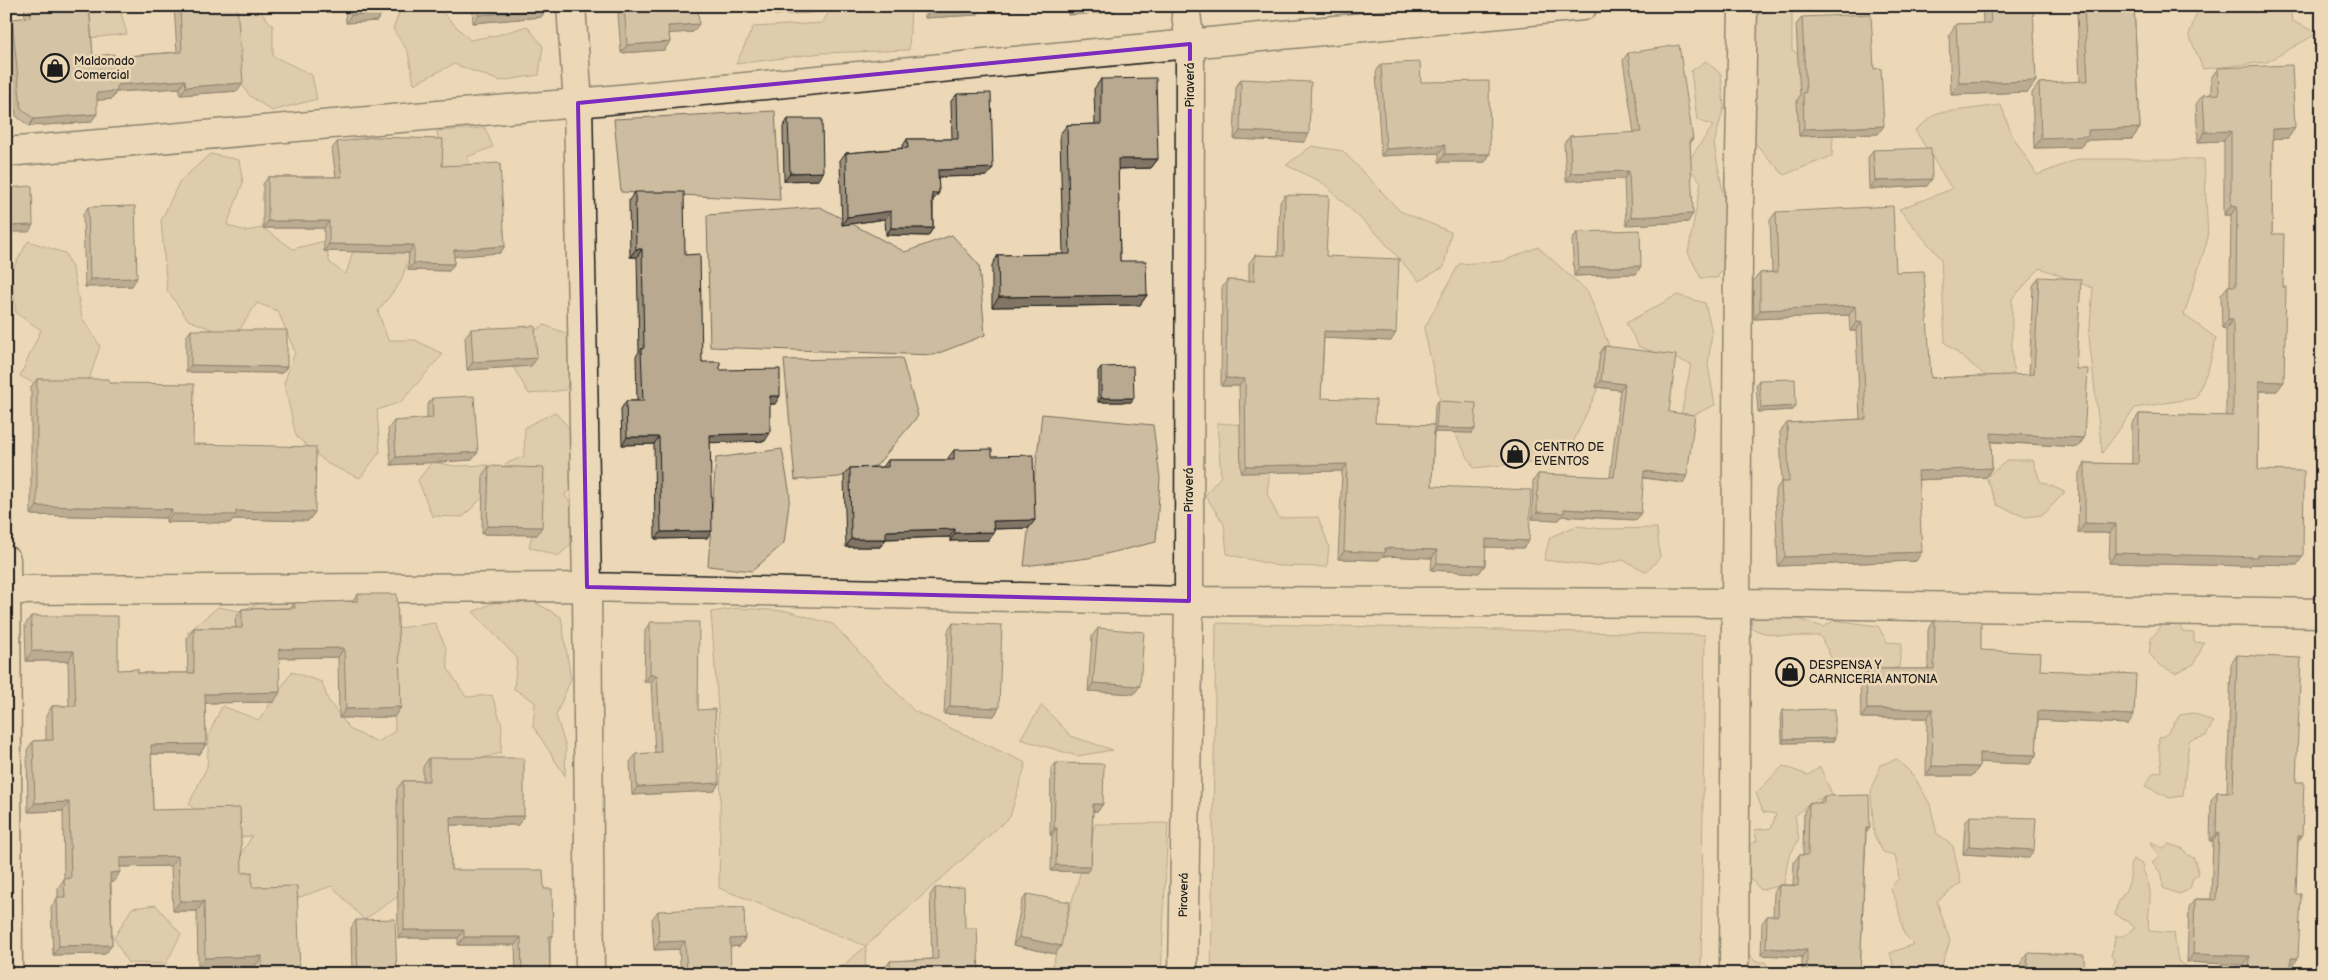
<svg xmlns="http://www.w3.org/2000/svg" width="2328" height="980" font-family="'Balsamiq Sans',sans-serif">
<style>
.built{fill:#dccaab}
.green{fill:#cebca0;stroke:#756c5e}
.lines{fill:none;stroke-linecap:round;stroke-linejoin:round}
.minor-casing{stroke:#1c1c1c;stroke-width:31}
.minor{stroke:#ecd8b6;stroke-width:28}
.wall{fill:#9e917c;stroke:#1c1c1c}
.shaded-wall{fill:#817665;stroke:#1c1c1c}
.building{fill:#b8a990;stroke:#1c1c1c}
.marked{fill:none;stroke:#7b2cbf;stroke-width:4;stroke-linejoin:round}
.labels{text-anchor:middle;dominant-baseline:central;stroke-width:5;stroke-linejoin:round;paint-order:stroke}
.poi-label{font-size:12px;fill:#1c1c1c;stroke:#ecd8b6;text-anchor:start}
.street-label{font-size:12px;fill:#1c1c1c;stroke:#ecd8b6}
</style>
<rect width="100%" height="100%" fill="#ecd8b6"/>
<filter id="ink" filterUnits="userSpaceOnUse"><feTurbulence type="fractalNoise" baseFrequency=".02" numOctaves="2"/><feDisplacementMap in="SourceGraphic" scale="10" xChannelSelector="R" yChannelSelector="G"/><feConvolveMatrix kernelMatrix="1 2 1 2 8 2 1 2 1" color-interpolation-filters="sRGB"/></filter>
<g filter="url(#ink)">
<path class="built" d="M245 970V974H57Z"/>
<path class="green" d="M72 6H119L127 34 90 38Z
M222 6H256L273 26V56L312 75 317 99 272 111 250 96 237 78 242 50 223 14Z
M402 6H446L442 12 470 40 498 35 527 26 543 46 539 75 500 81 454 64 414 84 408 52 393 29Z
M833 6H911L909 50 822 53 736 64 753 27 822 23Z
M1783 6H1792V50L1824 70 1834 116 1832 156 1784 175 1751 139 1753 16Z
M2191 6H2290L2292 21 2318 33 2267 62 2203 69 2189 35 2198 9Z
M1706 61 1721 74 1724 107 1714 144 1734 252 1717 278H1701L1688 253 1701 182 1686 164 1713 126 1697 120 1691 71Z
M2001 105 2012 135 2037 175 2078 159H2204L2208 238 2184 315 2216 338 2209 367 2196 398 2135 408 2102 453 2089 338 2093 288 2040 268 2012 299V353L2016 400 1945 343 1941 259 1899 209 1952 189 1915 130 1937 113Z
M775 111 780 200 621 192 614 119Z
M485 128 493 147 467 157 482 190 443 194 442 164 437 131Z
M1312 146 1343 151 1400 211 1451 232 1444 267 1419 281 1379 236 1323 183 1286 165Z
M210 154 239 160 243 183 227 225 245 231 263 228 293 249 324 241 330 263 346 274 357 237 405 233 409 259 400 283 378 311 388 340H415L443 354 401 402 377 410 380 452 360 478 328 464 296 436 284 383 295 352 278 311 257 303 234 338 188 320 167 290 161 221 179 182Z
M820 207 905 252 952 235 979 265 985 335 934 355 710 347 707 215Z
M28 241 65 253 73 270 82 318 100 346 85 392 53 393 20 376 41 330 16 313 11 272Z
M1538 247 1588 292 1613 356 1563 464 1523 463 1474 468 1443 413 1424 329 1459 264 1503 261Z
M1677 295 1705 303 1712 332 1708 365 1715 405 1680 421 1691 364 1639 347 1626 323Z
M544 325 568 334 573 365 566 390 529 394 513 367 519 340Z
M902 358 918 416 877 465 839 477 795 480 784 360Z
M555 412 580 440 575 482 565 495 575 511 576 540 558 556 529 547 537 516 511 498 505 464 524 456 525 427Z
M1042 414 1153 425 1160 478 1156 542 1089 558 1024 566Z
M1217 423 1275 427 1267 494 1279 518 1318 517 1329 546 1327 567 1278 566 1227 554 1224 524 1205 495 1221 476Z
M782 449 790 495 784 543 752 571 708 566 716 458Z
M2008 460H2033L2040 481 2065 492 2043 515 2025 517 1997 505 1986 477Z
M432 462 455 466 488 465 487 493 463 517 432 516 418 480Z
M1576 526 1603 529 1657 528 1660 557 1647 572 1623 560 1595 566 1544 560 1550 537Z
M300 588 318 608 211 659 187 633 218 607 239 611Z
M499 600 533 601 561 617 571 679 556 715 566 748 565 776 533 726 535 702 514 689 517 658 473 612Z
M737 608 787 611 833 624 914 711 1026 763 1010 817 866 946 865 974H833L866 946 719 888 721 751 711 612Z
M1752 615 1790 617 1824 627 1834 620 1878 626 1887 642 1902 643 1899 667 1870 674 1863 669 1851 680 1835 665 1820 636C1796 636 1765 639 1745 624Z
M435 623 446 648 448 669 466 697 492 695 502 725 501 753 449 767 400 895 364 920 332 886 265 909 235 865 252 836 222 839 189 804 207 767 209 734 222 706 259 720 292 672 322 682 328 700 351 730 378 742 395 731 393 661 398 628Z
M1216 623 1705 635 1701 974H1211Z
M2163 624H2179L2183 632 2194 633V642L2204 643 2194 664 2175 673 2158 664 2149 653 2151 639Z
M1042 705 1071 736 1113 750 1077 756 1020 739Z
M2194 713 2213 722 2206 736 2189 741 2183 796 2170 798 2145 786 2153 773 2162 771C2162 759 2157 749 2159 738L2167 734 2180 715Z
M1897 759 1914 776 1930 804 1937 834 1953 846 1961 883 1937 901 1950 941 1939 974H1896L1890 953 1914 944 1904 934 1897 903 1890 888 1899 878 1895 855 1883 852 1874 835 1871 792 1880 765Z
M1783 766 1808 775 1820 767 1832 794 1809 803 1795 816 1799 839 1788 859 1784 885 1761 890 1744 873 1743 848 1757 841 1754 830 1771 828 1776 814 1763 812 1756 793Z
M1168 823 1161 974H1050L1095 824Z
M2151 842 2163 848 2169 844 2184 849 2186 854 2194 858 2199 874 2193 878 2190 889 2179 894 2163 888 2162 874 2152 863 2159 857Z
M2133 859 2142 864C2143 873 2149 881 2150 891 2151 904 2147 917 2149 931L2174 933 2178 961 2193 970 2212 969 2227 974H2110L2111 967 2115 962 2111 955 2116 936H2123L2135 928 2126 920 2115 914C2116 900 2128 892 2130 878 2131 870 2128 867 2133 859Z
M156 905 181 934 166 964 128 963 114 938 132 908Z
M1748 953 1756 962H1765L1772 972 1741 974Z"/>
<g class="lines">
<defs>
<path id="minor" d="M571 6 578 103 587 587 590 974
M6 152 578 103 1583 6
M6 560 8 974
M6 590 587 587 1189 601 1738 603 2322 613
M1183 974 1189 601 1190 44 1185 6
M1734 974 1738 253 1743 6"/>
</defs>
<use href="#minor" class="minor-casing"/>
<use href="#minor" class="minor"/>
</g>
<path class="wall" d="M24 6H89L93 56 114 57 177 52 174 6H237L238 91 180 95V88L116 92 112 99 97 100 91 122 29 126 16 116 7 27 12 19 25 18Z
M333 6H381L377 21 346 23 345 7 333 8Z
M472 6H547V9L541 17 473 23Z
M624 6 693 32 669 33 670 42 664 50 621 53 618 14Z
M774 6H826L822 12 774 15Z
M924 6H983V7L977 15 925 18Z
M1067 6H1118L1114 12 1068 15Z
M1982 6H2033L2028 92 1951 95 1949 35 1956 24 1983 23Z
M2081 6H2134L2140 128 2132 139 2085 140 2081 147 2034 148 2032 93 2039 83 2080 82 2077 12Z
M1802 17 1878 134 1799 136 1797 100 1800 96 1796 25Z
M1628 53 1693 139 1690 144 1688 222 1626 225 1624 179 1566 181 1564 143 1570 136 1634 133 1623 60Z
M1381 64 1421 82 1490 154 1485 162H1439V153L1381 156 1376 72Z
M2218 68 2295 128 2288 138H2273L2272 234 2277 391H2259L2258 470 2297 565 2252 564 2250 566 2109 563 2110 533H2078L2079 473 2085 463 2132 464V424L2139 414 2226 416V329L2222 328 2221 295 2228 286H2230L2231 215H2224V141L2198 142 2196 104 2203 95 2211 94V78Z
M1101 79 1158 159 1151 168 1118 169 1120 261 1147 295 1140 305 992 307V265L998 255 1063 254 1060 134 1067 125 1095 124 1094 89Z
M1241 79 1304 142 1234 139 1236 87Z
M957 94 987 176 938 177 939 193 933 200V228L928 236 886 235 885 219 842 225 840 160 846 153 902 148V147L907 139H952L951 101Z
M788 119 818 180 784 181 783 127Z
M337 142 442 166 505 246 500 253 454 256V264L449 271 408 270 409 253 324 251V228H263V184L268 177H336L332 149Z
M1873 150 1927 186 1869 189 1868 158Z
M635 192 685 255 702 362 720 370 775 404H770L765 441 710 442 707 538 655 539 654 444 622 445 621 409 626 401H637L636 356 639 352 637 257H630L629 200Z
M1285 195 1326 256 1391 341 1324 338 1321 398 1375 423 1434 425 1435 405 1438 401 1475 429 1472 433 1434 432 1432 486 1523 548 1485 547V565L1479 573 1431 570 1432 558 1382 556 1379 560 1338 559 1342 471 1241 473 1239 386H1221L1222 288 1227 280 1249 281V263L1255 255 1278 256 1280 202Z
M88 207 132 286 85 287 83 215Z
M1776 212 1896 272 1931 378 2029 375 2033 286 2039 277 2076 369 2084 438 2078 447 1991 442 1992 468 1986 477 1918 480 1916 561 1778 566 1775 491 1781 482H1782L1780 432 1787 423 1860 419 1856 331H1850L1849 315 1754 319 1753 281 1760 273 1772 272 1770 220Z
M1577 232 1641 266 1636 274 1574 276 1572 240Z
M471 329 537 358 531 366 467 370 465 337Z
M191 330 282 373 186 372V337Z
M1605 346 1669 412 1683 483 1643 478 1636 520 1562 516 1559 520 1532 519 1533 481 1538 474 1610 477 1620 390 1596 387 1600 353Z
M1101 367 1131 402H1098V371Z
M37 379 109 383 193 444 315 512 308 521 233 519 230 523 166 522V518L31 515V387Z
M1759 380 1793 410 1758 412 1756 384Z
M432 398 478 452 472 460 391 465 388 429 394 421 427 419V406Z
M954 450 992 456 1029 528 994 529 988 540 950 541V537L886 539 880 547H846L844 475 850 468 883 467 888 460H948V458Z
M489 466 537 535 482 534 483 474Z
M358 594 401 707 394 717 339 718 338 657 280 658 274 702 205 703 206 744 200 754H151L153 810 242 873 252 887 300 974H255V966L198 967 197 911H173L171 866 120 867 114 882H111L112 945 105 954 53 955 51 907 58 897V888L64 879 63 811 28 812 27 750 33 741 46 740V716L52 706H69L68 661H26L25 625 31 616 118 670 138 673H188L187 638 194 628H236L235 619 242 609 291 608 294 603 353 601Z
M1935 620 1981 650 2040 670 2128 724 2038 720 2036 755 2030 764 1979 762V767L1972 776H1926L1927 718H1861L1860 679 1866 669H1928V630Z
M650 622 698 710 719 783 714 791 632 795 630 762 636 754 655 753 651 682H644L645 630Z
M953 623 999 708 994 716 944 714 948 631Z
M1098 628 1134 694 1088 691 1092 636Z
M2237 655 2296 782 2298 842 2292 967H2291V974H2243L2244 965 2187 962 2189 907 2195 899H2211L2213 841H2210L2211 800 2217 792H2227L2231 664Z
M1783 710 1835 738 1832 742 1782 743 1781 714Z
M429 758 518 825H450L451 870 544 889 553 936 550 941V974H516L515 945H458V938H398L397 789 403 781H423V767Z
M1056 763 1103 804 1098 811H1093L1091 866 1087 872 1051 871 1052 835H1050L1051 769Z
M1824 796 1866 835 1860 974H1802V957L1761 955 1762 923 1767 916H1773L1774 892 1779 885H1793L1794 862 1799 855H1803L1804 811 1809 803H1819Z
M1970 816 2029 858 1963 854 1965 823Z
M935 888 965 928 979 974H885V968L890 961 932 959 930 895Z
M1027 894 1061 946 1055 954 1013 945 1022 901Z
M658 911 745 938 740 946 730 947 731 974H681L679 949 654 950 652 919Z
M356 920 397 974H352L351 928Z
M2028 953 2084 974H2021V962Z"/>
<path class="shaded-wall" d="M334 6H345V7L333 8Z
M802 6H826L822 12 774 15 779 8Z
M1093 6H1118L1114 12 1068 15 1073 8Z
M983 7 977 15 925 18 930 10Z
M547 9 541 17 473 23 479 15Z
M382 13 377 21 346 23 351 15Z
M699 24 693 32 663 34 668 26Z
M670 42 664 50 621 53 627 45Z
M185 80 180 88 116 92 112 99 91 101 97 93 117 85Z
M2036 81 2028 92 1951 95 1959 83Z
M243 83 238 91 180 95 186 87Z
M97 114 91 122 29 126 34 119Z
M1884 126 1878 134 1799 136 1804 129Z
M2140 128 2132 139 2085 140 2081 147 2034 148 2041 138 2088 130Z
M2295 128 2288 138 2266 139 2273 129Z
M1240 131 1309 134 1304 142 1234 139Z
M2231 131 2224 141 2198 142 2205 132Z
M1445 145 1439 153 1381 156 1386 149Z
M1445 154H1490L1485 162H1439Z
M1118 159H1158L1151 168 1111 169Z
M993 168 987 176 933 177 938 170Z
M1629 171 1624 179 1566 181 1571 173Z
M823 172 818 180 784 181 790 173Z
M1932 179 1927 186 1869 189 1875 181Z
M932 193H939L933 200H927Z
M2231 205 2237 206 2231 215H2224Z
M891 211 885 219 842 225 847 217Z
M1693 214 1688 222 1626 225 1631 217Z
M268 221H329L324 228H263Z
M33 225 29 232H6V226Z
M891 228H933L928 236 886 235Z
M329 244 414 245 409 253 324 251Z
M505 246 500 253 449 257 454 250Z
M636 249H642L637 257H630Z
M414 263 454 264 449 271 408 270Z
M1641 266 1636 274 1574 276 1579 268Z
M137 278 132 286 85 287 90 279Z
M1147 295 1140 305 992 307 999 297Z
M1855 306 1849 315 1754 319 1760 310Z
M2228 319H2233L2226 329 2222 328Z
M1856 322H1862L1856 331H1850Z
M1324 331 1396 333 1391 341 1319 338Z
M537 358 531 366 467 370 473 362Z
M191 365 287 367 282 373 186 372Z
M1226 378 1245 379 1239 386H1221Z
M1601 381 1625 384 1620 390 1596 387Z
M2259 381 2284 382 2277 391H2252Z
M770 396H780L775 404H764Z
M1101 398H1134L1131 402H1098Z
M1796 406 1793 410 1758 412 1761 408Z
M1436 428 1475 429 1472 433 1434 432Z
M770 433 765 441 704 443 710 435Z
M1991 433 2084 438 2078 447 1985 441Z
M627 437H659L654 444 622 445Z
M478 452 472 460 391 465 396 457Z
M1347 464 1342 471 1241 473 1246 466Z
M1992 468 1986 477 1912 480 1918 471Z
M1644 471 1687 476 1683 483 1639 477Z
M37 506 172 509 166 518 31 515Z
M1564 509 1641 513 1636 520 1562 516 1559 520 1532 519 1537 512Z
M236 511 315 512 308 521 233 519 230 523 166 522 172 514Z
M1035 520 1029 528 988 529 993 521Z
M2085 523 2116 524 2110 533H2078Z
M487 526 542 527 537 535 482 534Z
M955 529 950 537 880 539 886 531Z
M712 531 707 538 655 539 661 532Z
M994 532 988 540 950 541 955 533Z
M851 539H886L880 547H846Z
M1486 539 1529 541 1523 548 1480 547Z
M1385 548 1437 550 1432 558 1382 556 1379 560 1338 559 1344 551Z
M1922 552 1916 561 1778 566 1785 557Z
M2116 553 2257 555 2303 556 2297 565 2252 564 2250 566 2109 563Z
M1437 563 1485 565 1479 573 1431 570Z
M344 648 338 657 273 658 279 649Z
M32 651H74L68 661H26Z
M650 675H657L651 682H644Z
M1093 683 1140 686 1134 694 1088 691Z
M280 692 274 702 199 703 205 694Z
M950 706 999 708 994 716 944 714Z
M401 707 394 717 339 718 346 709Z
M1867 709H1933L1927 718H1861Z
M2038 711 2134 715 2128 724 2032 720Z
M1835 738 1832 742 1782 743 1784 739Z
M206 744 200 754H144L151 745Z
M1979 753 2036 755 2030 764 1973 762Z
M1932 766 1979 767 1972 776H1926Z
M719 783 714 791 632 795 637 787Z
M69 802 63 811 28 812 35 803Z
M1093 804H1103L1098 811H1088Z
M524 816 518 825H444L450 817Z
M1054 828H1057L1052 835H1050Z
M1866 828H1870L1865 835Z
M2216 833H2219L2213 841H2210Z
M2298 836H2302L2296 845Z
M1969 846 2034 850 2029 858 1963 854Z
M178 856 171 866 114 867 120 858Z
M1056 865 1091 866 1087 872 1051 871Z
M120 872 114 882H104L110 873Z
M180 901H204L197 911H173Z
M404 930H464L458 938H398Z
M464 937H521L515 945H458Z
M1019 937 1061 946 1055 954 1013 945Z
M745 938 740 946 724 947 730 939Z
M685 941 679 949 654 950 659 942Z
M112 945 105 954 53 955 59 946Z
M1766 948 1807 950 1802 957 1761 955Z
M2193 954 2250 956 2244 965 2187 962Z
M262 956 255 966 198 967 205 958Z
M2291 958H2298L2292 967H2285Z"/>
<path class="building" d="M30 6H89L93 56 114 54V57L182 52 180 6H237L243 83 186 87 185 80 117 85V91L97 93V114L34 119 21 108 12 19 31 17Z
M351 6H381L382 13 351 15Z
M478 6H547V9L479 15Z
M624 6H698L699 24 668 26 670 42 627 45Z
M779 6H802L779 8Z
M930 6H983V7L930 10Z
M1073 6H1093L1073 8Z
M1990 6H2033L2036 81 1959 83 1956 24 1991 23Z
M2084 6H2134L2140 128 2088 130V136L2041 138 2039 83 2088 81Z
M1871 14 1874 69 1881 68 1884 126 1804 129 1803 93 1806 92 1802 17Z
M1679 45 1693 139H1690L1693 214 1631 217 1629 171 1571 173 1570 136 1641 132 1628 53Z
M1420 62 1421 82 1489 81 1490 154H1445V145L1386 149 1381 64Z
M2292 65 2295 128 2273 129 2272 234H2284L2283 287H2286L2284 382 2259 381 2258 470 2304 471 2303 556 2257 555V557L2116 553V524L2085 523V463L2138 464 2139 414 2233 416V319H2228V286H2236L2237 206 2231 205V131L2205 132 2203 95 2219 94 2218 68Z
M1156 78 1158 159H1118L1120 261H1146L1147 295 999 297 998 255 1070 254 1067 125 1101 124V79Z
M1241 79 1311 82 1309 134 1240 131Z
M991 93 993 168 938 170 939 193H932L933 228H891V211L847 217 846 153 908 148 907 139H958L957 94Z
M788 119H822L823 172 790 173Z
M373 137 443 139 442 166 500 163 505 246 454 250V264L414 263V245L329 244V221H268V177H342L337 142Z
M1931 148 1932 179 1875 181 1873 150Z
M32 186 33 225 6 226V188Z
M635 192H684L685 255 700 254 702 362H720V370L780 369V396H770V433L710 435 712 531 661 532 659 437H627L626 401H643L641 349 644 348 642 249H636Z
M1285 195 1329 196 1326 256 1399 259 1396 333 1324 331 1321 398 1376 400 1375 423 1434 425 1432 486 1531 490 1529 541 1486 539 1485 565 1437 563V550L1385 548V553L1344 551 1347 464 1246 466 1245 379 1226 378 1227 280 1254 281 1255 255 1284 256Z
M135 206 137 278 90 279 88 207Z
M1893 206 1896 272 1924 271 1931 378 2034 374 2039 277 2081 279 2076 369H2088L2084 438 1991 433 1992 468 1918 471 1922 552 1785 557 1781 482H1789L1787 423 1866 419 1862 322H1856L1855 306 1760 310V273L1778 272 1776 212Z
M1640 230 1641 266 1579 268 1577 232Z
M535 326 537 358 473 362 471 329Z
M191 330H287V367L191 365Z
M1605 346 1676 355 1669 412 1695 415 1687 476 1644 471 1641 513 1564 509V513L1537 512 1538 474 1614 477 1625 384 1601 381Z
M1133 366 1134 398H1101V367Z
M37 379H109V383L194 384 193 444 316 447 315 512 236 511V515L172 514V509L37 506Z
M1795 379 1796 406 1761 408 1759 380Z
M474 396 478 452 396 457 394 421 433 418 432 398Z
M1438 401 1476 403 1475 429 1436 428Z
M992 449V456L1033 455 1035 520 993 521 994 532 955 533V529L886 531V539H851L850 468 888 467V460H954V450Z
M489 466 544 468 542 527 487 526Z
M358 594H397L401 707 346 709 344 648 279 649 280 692 205 694 206 744 151 745 153 810 240 808 242 873 252 872V887L297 886 300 974H262V956L205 958 204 901H180L178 856 120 858V872L110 873 112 945 59 946 57 897H65L64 879 71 878 69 802 35 803 33 741 53 740 52 706H76L74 651H32L31 616H118V670L138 669V673H194V628H242V609L295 608 294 603 358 601Z
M1935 620 1981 621V650L2041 653 2040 670 2136 674 2134 715 2038 711 2036 755 1979 753V767L1932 766 1933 709H1867L1866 669H1934Z
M650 622H699L698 710 715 709 719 783 637 787 636 754 661 752 657 675H650Z
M953 623 1002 625 999 708 950 706Z
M1098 628 1144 632 1140 686 1093 683Z
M2237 655 2301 658 2296 782H2304L2302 836H2298L2296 894H2301L2298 958H2291V974H2249L2250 956 2193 954 2195 899 2216 900 2219 833H2216L2217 792H2233Z
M1835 709V738L1784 739 1783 710Z
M429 758H524V816L450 817 451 870H543L544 889H552L553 936H549L550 974H522L521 937H464V930H404L403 781H429Z
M1056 763 1104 764 1103 804H1093L1091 866 1056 865 1057 828H1054Z
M1869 795 1870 828H1866L1860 974H1807V950L1766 948 1767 916H1778L1779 885 1798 886 1799 855H1808L1809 803H1824V796Z
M1970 816 2036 818 2034 850 1969 846Z
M964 887 965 928H977L979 974H891L890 961 938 959 935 888Z
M1027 894 1070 902 1061 946 1019 937Z
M744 907 745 938 730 939 731 974H687L685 941 659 942 658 911Z
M395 919 397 974H358L356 920Z
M2028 953 2084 955V974H2027Z"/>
</g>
<path d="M0 0H2328V980H0ZM1190 44 1189 601 587 587 578 103Z" fill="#ecd8b6" fill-opacity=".55" fill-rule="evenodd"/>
<path class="marked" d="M1190 44 1189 601 587 587 578 103Z"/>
<defs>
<symbol id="shop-ring" viewBox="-11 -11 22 22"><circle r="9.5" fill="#ecd8b6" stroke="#1c1c1c" stroke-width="1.5"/><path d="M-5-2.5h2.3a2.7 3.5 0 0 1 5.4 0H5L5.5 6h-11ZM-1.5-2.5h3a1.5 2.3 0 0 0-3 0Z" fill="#1c1c1c"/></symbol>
</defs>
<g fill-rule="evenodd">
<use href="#shop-ring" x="39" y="52" width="32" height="32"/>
<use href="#shop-ring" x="1499" y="438" width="32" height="32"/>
<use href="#shop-ring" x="1774" y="656" width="32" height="32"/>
</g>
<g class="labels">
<g class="poi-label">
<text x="74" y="61">Maldonado<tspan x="74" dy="14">Comercial</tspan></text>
<text x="1534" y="447">CENTRO DE<tspan x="1534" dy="14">EVENTOS</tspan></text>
<text x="1809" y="665">DESPENSA Y<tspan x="1809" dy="14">CARNICERIA ANTONIA</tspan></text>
</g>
<g class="street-label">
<text transform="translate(1190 85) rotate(-90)">Piraverá</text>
<text transform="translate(1189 490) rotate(-90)">Piraverá</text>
<text transform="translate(1184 895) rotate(-89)">Piraverá</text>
</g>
</g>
<rect width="2328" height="980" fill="none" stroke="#ecd8b6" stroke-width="25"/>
<rect x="12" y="12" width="2303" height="955" fill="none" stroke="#1c1c1c" stroke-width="2" filter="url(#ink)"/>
</svg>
